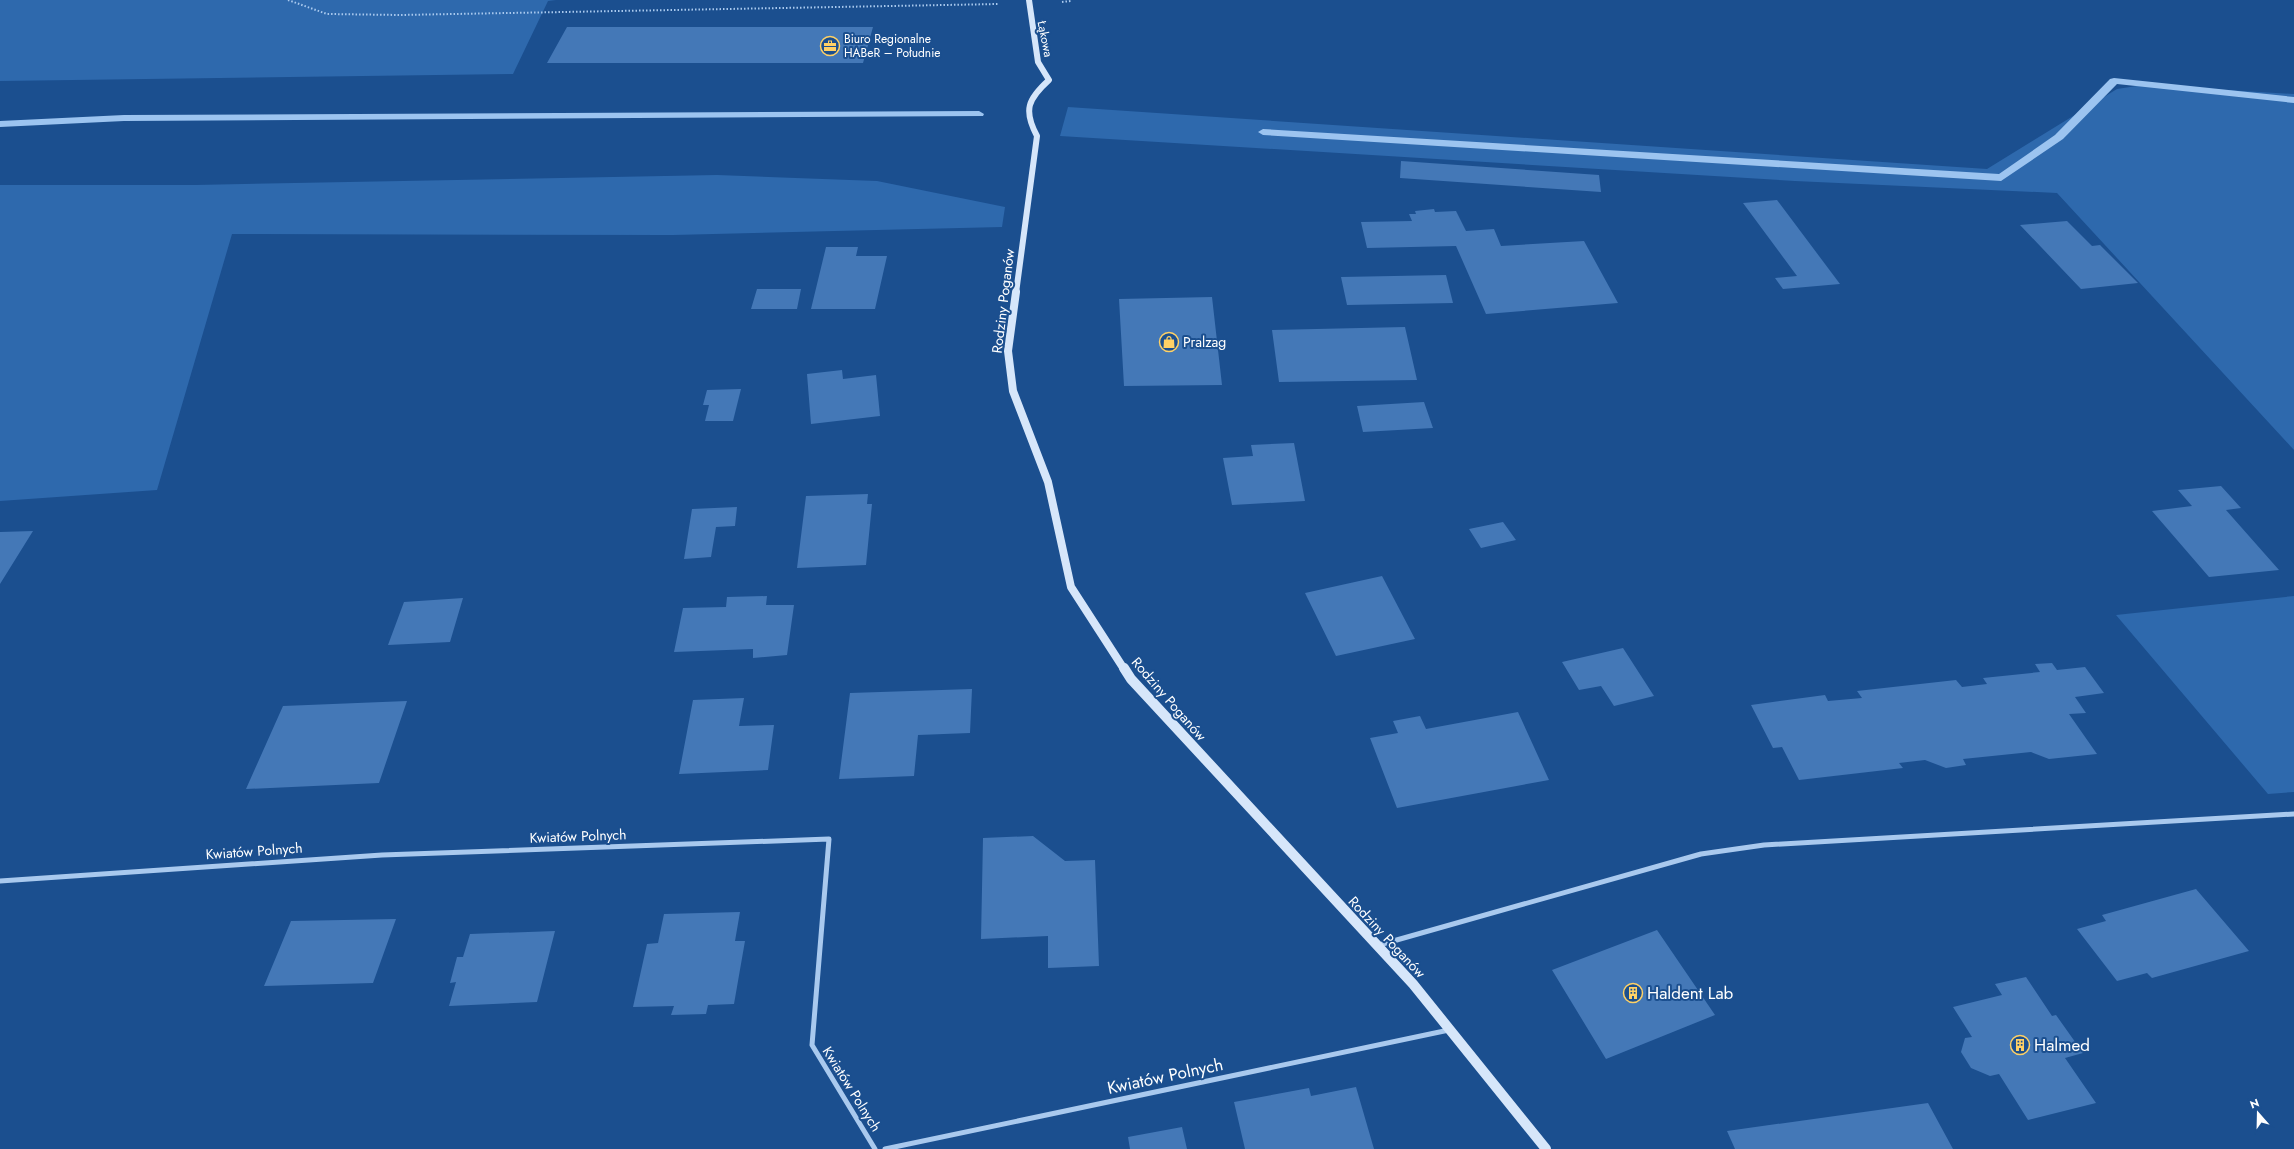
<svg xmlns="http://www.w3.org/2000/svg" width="2294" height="1149" font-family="Jost,sans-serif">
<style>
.green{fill:#2e69ad}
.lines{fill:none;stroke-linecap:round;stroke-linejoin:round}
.stream{fill:#9cc4f0;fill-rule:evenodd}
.building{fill:#4478b7}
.path{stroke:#a9c9ee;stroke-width:2;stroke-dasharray:1.5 2;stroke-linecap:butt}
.street{stroke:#a9c9ee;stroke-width:5}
.secondary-far2{stroke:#d6e6fa;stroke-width:6}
.secondary-far1{stroke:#d6e6fa;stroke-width:8}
.secondary{stroke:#d6e6fa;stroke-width:10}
.labels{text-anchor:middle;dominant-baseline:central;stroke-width:4;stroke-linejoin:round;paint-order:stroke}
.far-poi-label{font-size:12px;fill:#fff;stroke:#1b4f8f;text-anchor:start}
.far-street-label{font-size:12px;fill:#fff;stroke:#1b4f8f}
.street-label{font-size:14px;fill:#fff;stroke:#1b4f8f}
.poi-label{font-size:14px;fill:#fff;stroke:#1b4f8f;text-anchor:start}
.near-poi-label{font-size:17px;fill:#fff;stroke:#1b4f8f;text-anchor:start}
.near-street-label{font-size:17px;fill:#fff;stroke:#1b4f8f}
</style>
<rect width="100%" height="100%" fill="#1b4f8f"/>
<path class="green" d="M0 0H556L548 1 513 74 0 81Z
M2143 85 2294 94V450L2057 193 1795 181 1060 136 1068 107 1987 169 2117 89Z
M717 175 877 181 1005 207 1002 227 673 235 232 234 157 490 0 501V185H195Z
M2294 596V792L2268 794 2116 615Z"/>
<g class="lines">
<path class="stream" d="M2114 78 2294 97V103L2117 84 2063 139 2001 181 1263 135 1258 132 1263 129 1999 174 2055 135 2110 79Z
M979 111 984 114 983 116 124 121 0 127V121L124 115Z"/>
</g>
<path class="building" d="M567 27H873L863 63H547Z
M1401 161 1599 175 1601 192 1400 178Z
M1777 200 1840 284 1783 289 1775 278 1797 276 1743 203Z
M1434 209 1435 212 1456 211 1466 231 1494 229 1501 246 1584 241 1618 303 1486 314 1456 246 1367 248 1361 222 1412 221 1409 214H1416L1415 211Z
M2067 221 2092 246 2100 245 2138 283 2081 289 2020 225Z
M826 247H858L856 256H887L875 309H811Z
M1446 275 1453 303 1347 305 1341 277Z
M757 289H801L797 309H751Z
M1212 297 1222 385 1124 386 1119 299Z
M1405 327 1417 380 1279 382 1272 330Z
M842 370 843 379 876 375 880 416 811 424 807 374Z
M741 389 733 421H705L709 405H703L707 390Z
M1424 402 1433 428 1363 432 1357 406Z
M1294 443 1305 501 1232 505 1223 458 1253 456 1251 445Z
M2221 486 2241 508 2226 510 2279 570 2209 577 2152 511 2192 506 2178 490Z
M868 494 867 504H872L866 565 797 568 806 496Z
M737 507 735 526 716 527 711 557 684 559 692 509Z
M1503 522 1516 540 1481 548 1469 529Z
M33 531 0 584V532Z
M1382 576 1415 639 1336 656 1305 593Z
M767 596 766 605H794L787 655 753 658V649L674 652 683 608 726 607 727 597Z
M463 598 450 642 388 645 404 602Z
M1623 648 1654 696 1614 706 1601 686 1579 690 1562 662Z
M2052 663 2057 670 2085 667 2104 693 2075 697 2086 713 2069 714 2097 754 2049 759 2031 752 1963 759 1966 765 1946 768 1925 760 1899 763 1903 768 1799 780 1782 747 1773 748 1751 705 1825 695 1828 701 1862 698 1857 691 1956 680 1962 687 1987 684 1983 678 2040 672 2035 664Z
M972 689 970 733 918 735 914 776 839 779 850 693Z
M744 698 739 726 774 725 768 770 679 774 693 700Z
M407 701 379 783 246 789 283 706Z
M1518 712 1549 780 1397 808 1370 738 1398 733 1393 721 1420 716 1426 729Z
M1033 836 1065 861 1095 860 1099 966 1048 968V936L981 939 983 838Z
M2196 889 2249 951 2152 978 2147 973 2117 981 2077 929 2106 921 2102 915Z
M740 912 735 941H745L734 1004 708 1005 706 1014 671 1015 674 1006 633 1007 647 944 658 943 664 914Z
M396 919 373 983 264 986 291 921Z
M1657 930 1715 1015 1606 1059 1552 970Z
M555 931 537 1002 449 1006 456 982 450 983 457 957H463L470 934Z
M2026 977 2052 1016 2056 1015 2083 1053 2065 1058 2096 1103 2028 1120 1999 1074 1990 1076 1971 1068 1961 1052 1965 1038 1972 1037 1953 1007 2002 995 1995 984Z
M1356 1087 1374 1149H1245L1234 1102 1309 1088 1311 1096Z
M1928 1103 1953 1149H1735L1727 1131Z
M1182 1127 1187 1149H1130L1128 1137Z"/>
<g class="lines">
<path class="path" d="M288 0 327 14 400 15 999 4
M1062 2 1071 1"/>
<path class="street" d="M0 881 382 855 829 839 812 1045 875 1149
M1379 945 1701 854 1764 845 2294 814
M885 1149 1449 1030"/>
<path class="secondary-far2" d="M1016 293 1037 136C1023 110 1028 99 1049 80L1038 62 1029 0"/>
<path class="secondary-far1" d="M1016 292 1008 351 1013 391 1048 482 1071 587 1124 669"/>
<path class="secondary" d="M1124 668 1131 679 1413 984 1546 1149"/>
</g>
<defs>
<symbol id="office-ring" viewBox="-11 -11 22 22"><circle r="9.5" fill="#1b4f8f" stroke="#ffd166" stroke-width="1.5"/><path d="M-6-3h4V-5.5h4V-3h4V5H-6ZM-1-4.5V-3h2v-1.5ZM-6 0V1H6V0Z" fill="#ffd166"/></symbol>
<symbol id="shop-ring" viewBox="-11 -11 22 22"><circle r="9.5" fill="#1b4f8f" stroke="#ffd166" stroke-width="1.5"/><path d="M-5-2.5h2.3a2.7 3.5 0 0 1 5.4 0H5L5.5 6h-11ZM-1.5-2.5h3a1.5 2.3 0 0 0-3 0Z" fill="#ffd166"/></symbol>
<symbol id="building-ring" viewBox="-11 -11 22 22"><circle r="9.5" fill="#1b4f8f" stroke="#ffd166" stroke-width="1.5"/><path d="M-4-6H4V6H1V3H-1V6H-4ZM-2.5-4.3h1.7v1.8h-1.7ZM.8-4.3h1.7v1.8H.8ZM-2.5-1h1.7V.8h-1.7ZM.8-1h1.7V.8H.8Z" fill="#ffd166"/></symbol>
</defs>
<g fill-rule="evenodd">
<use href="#office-ring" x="819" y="35" width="22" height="22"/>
<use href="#shop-ring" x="1158" y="331" width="22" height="22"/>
<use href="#building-ring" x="1622" y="982" width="22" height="22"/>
<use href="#building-ring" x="2009" y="1034" width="22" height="22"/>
</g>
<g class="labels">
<g class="far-poi-label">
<text x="844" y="39">Biuro Regionalne<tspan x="844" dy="14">HABeR – Południe</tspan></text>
</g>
<g class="far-street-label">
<text transform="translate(1045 39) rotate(79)">Łąkowa</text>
</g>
<g class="street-label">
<text transform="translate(1003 301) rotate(-83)">Rodziny Poganów</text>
<text transform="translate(1169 699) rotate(49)">Rodziny Poganów</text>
<text transform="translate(578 836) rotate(-2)">Kwiatów Polnych</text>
<text transform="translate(254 851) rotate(-4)">Kwiatów Polnych</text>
<text transform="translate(1387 937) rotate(47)">Rodziny Poganów</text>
<text transform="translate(852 1089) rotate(58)">Kwiatów Polnych</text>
</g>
<g class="poi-label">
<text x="1183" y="342">Pralzag</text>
</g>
<g class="near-poi-label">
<text x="1647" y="993">Haldent Lab</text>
<text x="2034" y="1045">Halmed</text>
</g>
<g class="near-street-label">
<text transform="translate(1165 1076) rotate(-12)">Kwiatów Polnych</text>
</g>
</g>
<g transform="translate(2258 1113) rotate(340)" stroke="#1b4f8f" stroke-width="3" paint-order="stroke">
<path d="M0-3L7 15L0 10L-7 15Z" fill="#ffffff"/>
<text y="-6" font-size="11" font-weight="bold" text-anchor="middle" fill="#ffffff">N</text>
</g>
</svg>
